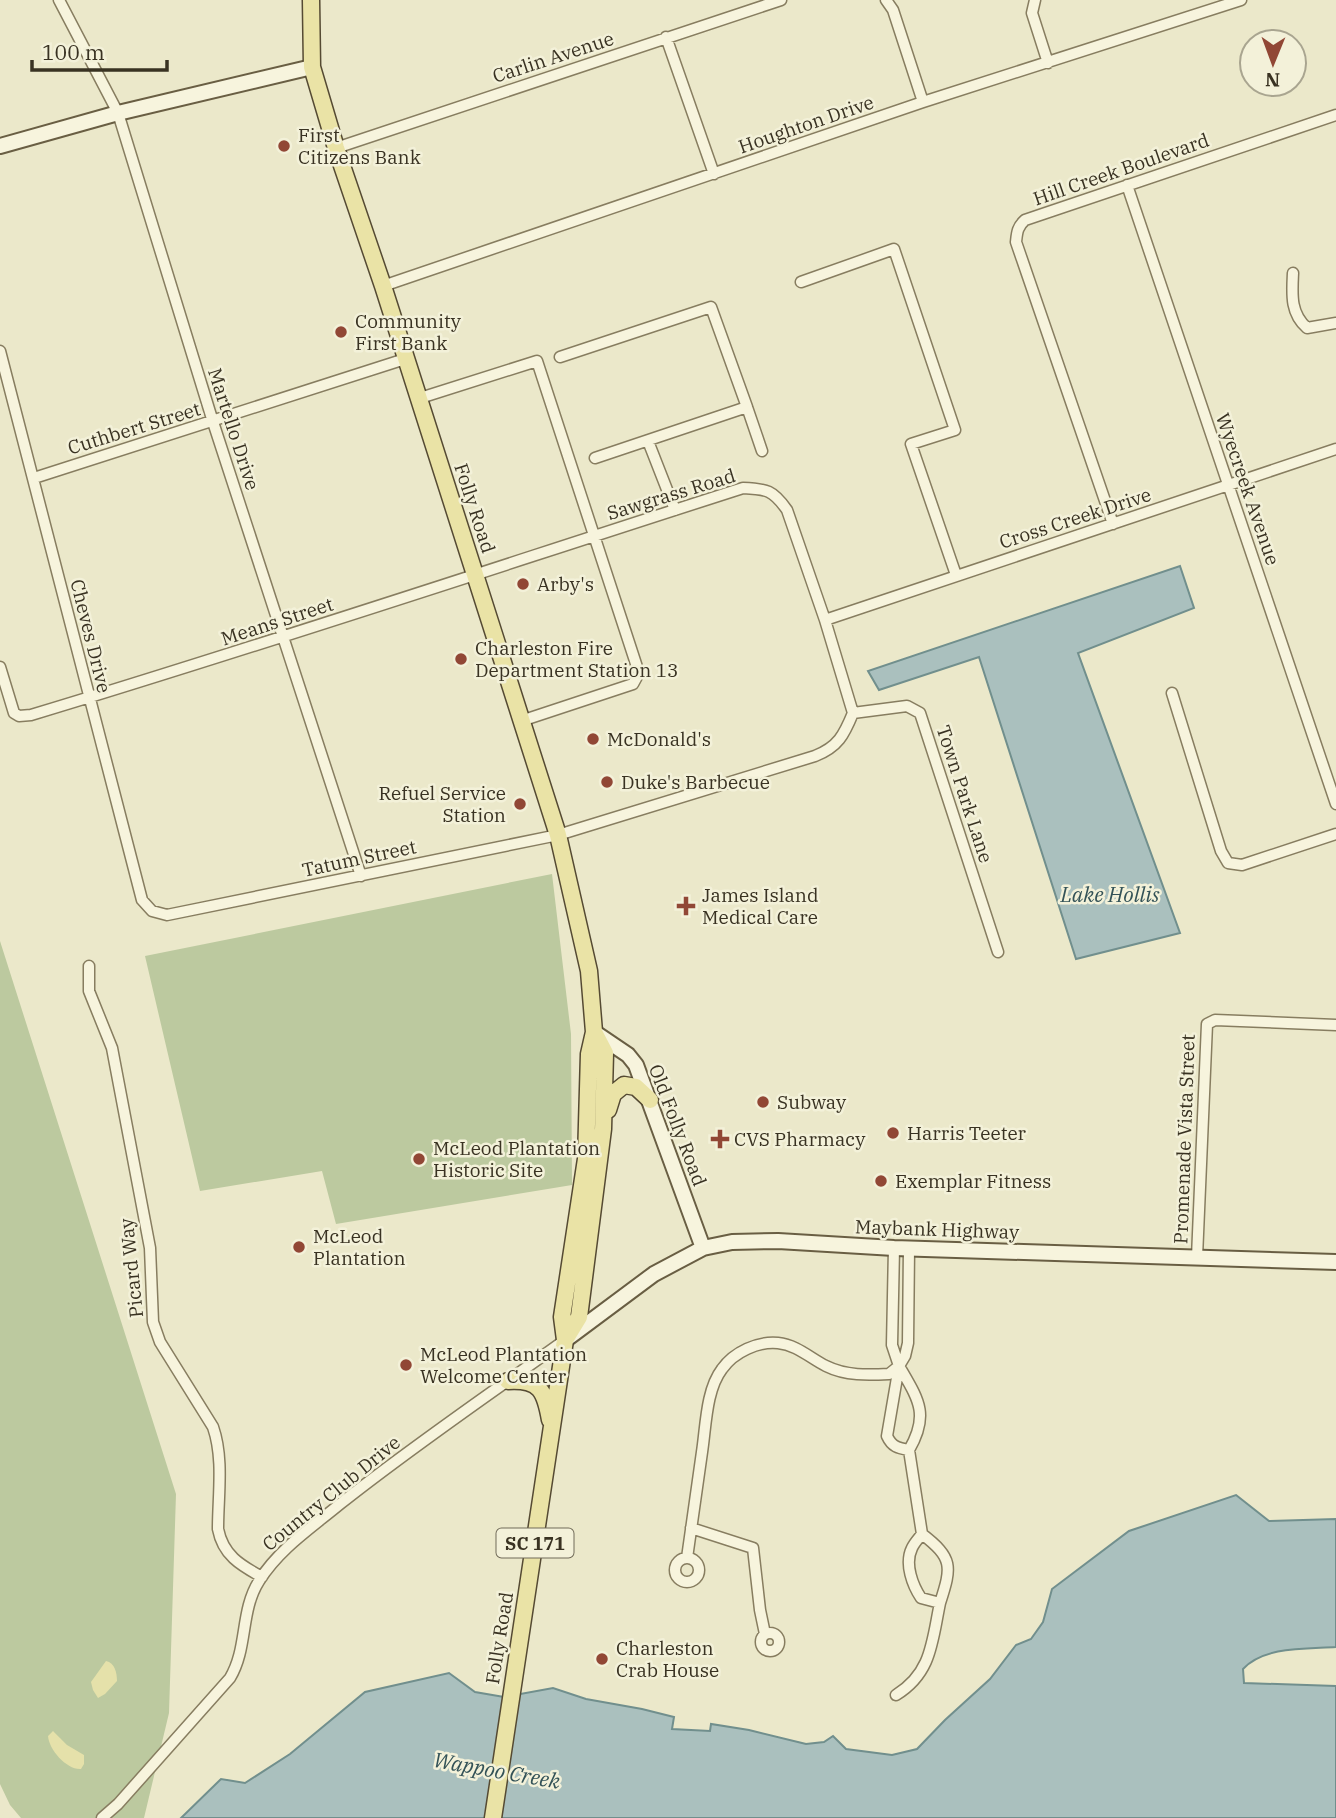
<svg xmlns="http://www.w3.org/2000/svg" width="1336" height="1818" font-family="'IBM Plex Serif',serif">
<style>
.green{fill:#bcc99f}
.sand{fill:#e5e1aa}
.water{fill:#aac0be;stroke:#718f8d;stroke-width:2}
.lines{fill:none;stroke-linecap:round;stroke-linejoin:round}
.minor-casing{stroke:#877d60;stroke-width:13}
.secondary-casing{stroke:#695e43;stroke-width:18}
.primary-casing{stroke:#554a33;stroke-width:19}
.minor{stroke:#f7f4dd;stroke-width:10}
.secondary{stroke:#f7f4dd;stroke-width:14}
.primary{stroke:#eae3a6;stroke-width:16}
.poi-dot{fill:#914735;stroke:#f3f1d9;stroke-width:2.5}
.labels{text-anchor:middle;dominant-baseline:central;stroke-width:5;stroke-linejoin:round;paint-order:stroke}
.shield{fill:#f3f1d9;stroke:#716b59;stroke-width:2}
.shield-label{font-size:18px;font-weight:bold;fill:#393222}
.street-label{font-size:19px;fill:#393222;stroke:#f3f1d9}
.poi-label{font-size:19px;fill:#393222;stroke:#f3f1d9;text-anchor:start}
.water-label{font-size:21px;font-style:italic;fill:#335257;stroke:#f3f1d9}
</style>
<rect width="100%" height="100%" fill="#ebe8ca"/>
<path class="green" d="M552 874 571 1034 572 1185 336 1224 322 1171 200 1191 145 956Z
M0 941 176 1494 169 1713 144 1818H21L10 1805 0 1784Z"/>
<path class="sand" d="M106 1661C115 1663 117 1673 117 1681L105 1694 98 1698 93 1690 91 1682Z
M53 1731 67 1745 84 1755V1764L81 1769C67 1770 49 1750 48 1736Z"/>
<path class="water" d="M1180 566 1194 608 1078 653 1180 933 1076 959 979 657 879 690 868 671Z
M1236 1495 1269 1521 1336 1519V1647C1307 1649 1264 1646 1243 1669L1244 1683 1336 1686V1818H181L221 1779 245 1783 290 1754 365 1692 449 1673 475 1692 504 1697 553 1688 586 1699 642 1709 674 1717 672 1729 710 1731 711 1724 749 1730 806 1744 824 1742 833 1736 846 1749 892 1755 917 1749 945 1720 990 1679 1016 1645 1031 1639 1043 1622 1052 1589 1129 1531Z"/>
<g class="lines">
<defs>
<path id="minor" d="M59 0 118 113 213 422 361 876
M886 0 893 10 923 102
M1035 0 1032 13 1048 63
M666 37 714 174
M336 148 781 0
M1127 185 1336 804
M1293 273C1292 294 1290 313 1307 328L1336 323
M801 282 894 249 955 430 911 444 956 575
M383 286 923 102 1241 0
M0 351 142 900 152 911 167 915 558 835 815 756C838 747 844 735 853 713
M560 357 711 307 747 407 595 458
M417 399 537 361 639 673 633 684 521 721
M747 407 762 451
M648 441 675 510
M34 478 405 359
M1113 524 1016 242C1017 233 1017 227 1025 220L1336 115
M825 620 1336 449
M0 667 14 713 19 716 31 715C270 643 506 564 743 488 767 489 773 490 787 510L825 620 853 713
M1172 693 1221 851 1228 863 1242 865 1336 834
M853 713 907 706 920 713 998 952
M89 966V991L112 1048 150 1248 153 1322 160 1342 213 1427C224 1459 218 1495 218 1529 223 1555 240 1565 262 1577
M894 1248 892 1345 899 1366 905 1356 908 1343 909 1248
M1197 1257 1207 1024 1215 1020 1336 1025
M899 1366C918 1399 930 1414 909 1450 898 1448 892 1447 887 1436Z
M909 1450 922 1534C953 1558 952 1566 940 1603L921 1598C913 1586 904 1564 912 1548 914 1543 919 1538 922 1534
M691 1528 753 1548 760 1610 765 1634
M687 1558C692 1523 697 1487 702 1452 706 1426 706 1390 722 1369 734 1352 758 1341 778 1343 797 1345 810 1358 826 1366 846 1376 868 1375 889 1374L899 1366
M675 1570a12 12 0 1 1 24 0a12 12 0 1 1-24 0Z
M761 1642a9 9 0 1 1 18 0a9 9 0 1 1-18 0Z
M896 1695C932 1673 932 1641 940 1603
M102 1818 118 1804 230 1678C248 1648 240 1611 259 1581 279 1549 311 1528 340 1504 413 1446 490 1394 565 1340"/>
<path id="secondary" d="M0 146 118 113 312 67
M594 1032 628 1055 636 1065 703 1248
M568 1338 654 1274 703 1248 732 1242 778 1241 894 1248 1336 1262"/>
<path id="primary" d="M311 0 312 67 336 148 383 286 558 835 589 971 594 1032 589 1054 586 1159 562 1317 565 1340 493 1818
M608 1110 613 1094 624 1085 636 1087 650 1100
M565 1340 579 1317 603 1129 605 1053 594 1032
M508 1381C540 1379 545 1391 550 1420"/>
</defs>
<use href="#minor" class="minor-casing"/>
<use href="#secondary" class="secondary-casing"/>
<use href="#primary" class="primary-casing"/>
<use href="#minor" class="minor"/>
<use href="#secondary" class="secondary"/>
<use href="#primary" class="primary"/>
</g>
<g class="poi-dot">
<circle cx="284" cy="146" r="7"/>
<circle cx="341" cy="332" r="7"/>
<circle cx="523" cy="584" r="7"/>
<circle cx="461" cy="659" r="7"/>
<circle cx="593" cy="739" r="7"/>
<circle cx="607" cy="782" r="7"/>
<circle cx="520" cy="804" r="7"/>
<path d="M682.5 895.5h7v7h7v7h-7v7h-7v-7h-7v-7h7z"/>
<circle cx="763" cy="1102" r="7"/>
<circle cx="893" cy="1133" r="7"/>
<path d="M716.5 1128.5h7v7h7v7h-7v7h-7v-7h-7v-7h7z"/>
<circle cx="419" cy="1159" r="7"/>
<circle cx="881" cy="1181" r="7"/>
<circle cx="299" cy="1247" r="7"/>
<circle cx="406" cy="1365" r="7"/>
<circle cx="602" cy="1659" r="7"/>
</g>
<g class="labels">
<rect class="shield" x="496.5" y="1528.5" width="77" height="29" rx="5"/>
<g class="shield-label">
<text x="535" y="1543">SC 171</text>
</g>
<g class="street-label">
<text transform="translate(553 57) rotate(-18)">Carlin Avenue</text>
<text transform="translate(806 124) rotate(-19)">Houghton Drive</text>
<text transform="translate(1121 169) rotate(-19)">Hill Creek Boulevard</text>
<text transform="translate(134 428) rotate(-17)">Cuthbert Street</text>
<text transform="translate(234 429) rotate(72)">Martello Drive</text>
<text transform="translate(1248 489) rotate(71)">Wyecreek Avenue</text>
<text transform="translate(671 494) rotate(-17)">Sawgrass Road</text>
<text transform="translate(475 508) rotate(72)">Folly Road</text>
<text transform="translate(1075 518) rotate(-18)">Cross Creek Drive</text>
<text transform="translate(277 621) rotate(-18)">Means Street</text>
<text transform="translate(91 636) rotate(76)">Cheves Drive</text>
<text transform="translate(965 794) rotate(72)">Town Park Lane</text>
<text transform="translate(359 858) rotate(-12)">Tatum Street</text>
<text transform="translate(678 1125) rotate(69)">Old Folly Road</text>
<text transform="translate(1184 1139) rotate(-88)">Promenade Vista Street</text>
<text transform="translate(937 1229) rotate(2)">Maybank Highway</text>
<text transform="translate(131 1268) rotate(-96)">Picard Way</text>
<text transform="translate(331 1493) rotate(-39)">Country Club Drive</text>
<text transform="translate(499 1638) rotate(-81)">Folly Road</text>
</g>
<g class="poi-label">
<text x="298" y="135">First<tspan x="298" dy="22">Citizens Bank</tspan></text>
<text x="355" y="321">Community<tspan x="355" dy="22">First Bank</tspan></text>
<text x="537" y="584">Arby's</text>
<text x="475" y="648">Charleston Fire<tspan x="475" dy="22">Department Station 13</tspan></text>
<text x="607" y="739">McDonald's</text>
<text x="621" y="782">Duke's Barbecue</text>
<text x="506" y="793" text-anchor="end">Refuel Service<tspan x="506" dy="22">Station</tspan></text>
<text x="702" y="895">James Island<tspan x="702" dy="22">Medical Care</tspan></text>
<text x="777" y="1102">Subway</text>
<text x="907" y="1133">Harris Teeter</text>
<text x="734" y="1139">CVS Pharmacy</text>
<text x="433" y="1148">McLeod Plantation<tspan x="433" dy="22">Historic Site</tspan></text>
<text x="895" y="1181">Exemplar Fitness</text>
<text x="313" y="1236">McLeod<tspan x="313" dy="22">Plantation</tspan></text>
<text x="420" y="1354">McLeod Plantation<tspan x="420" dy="22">Welcome Center</tspan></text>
<text x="616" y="1648">Charleston<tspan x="616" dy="22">Crab House</tspan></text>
</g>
<g class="water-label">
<text x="1110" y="894">Lake Hollis</text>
<text transform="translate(497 1770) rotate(10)">Wappoo Creek</text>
</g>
</g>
<g transform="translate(1273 63) rotate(181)"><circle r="33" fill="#f3f1d9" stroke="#a9a590" stroke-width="2"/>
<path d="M0-5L12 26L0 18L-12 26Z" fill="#914735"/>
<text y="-10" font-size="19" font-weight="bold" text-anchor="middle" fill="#393222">N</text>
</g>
<path d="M32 60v10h135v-10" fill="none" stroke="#393222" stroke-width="3.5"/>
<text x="42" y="60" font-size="21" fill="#393222" stroke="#f3f1d9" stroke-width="5" paint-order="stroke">100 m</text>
</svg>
